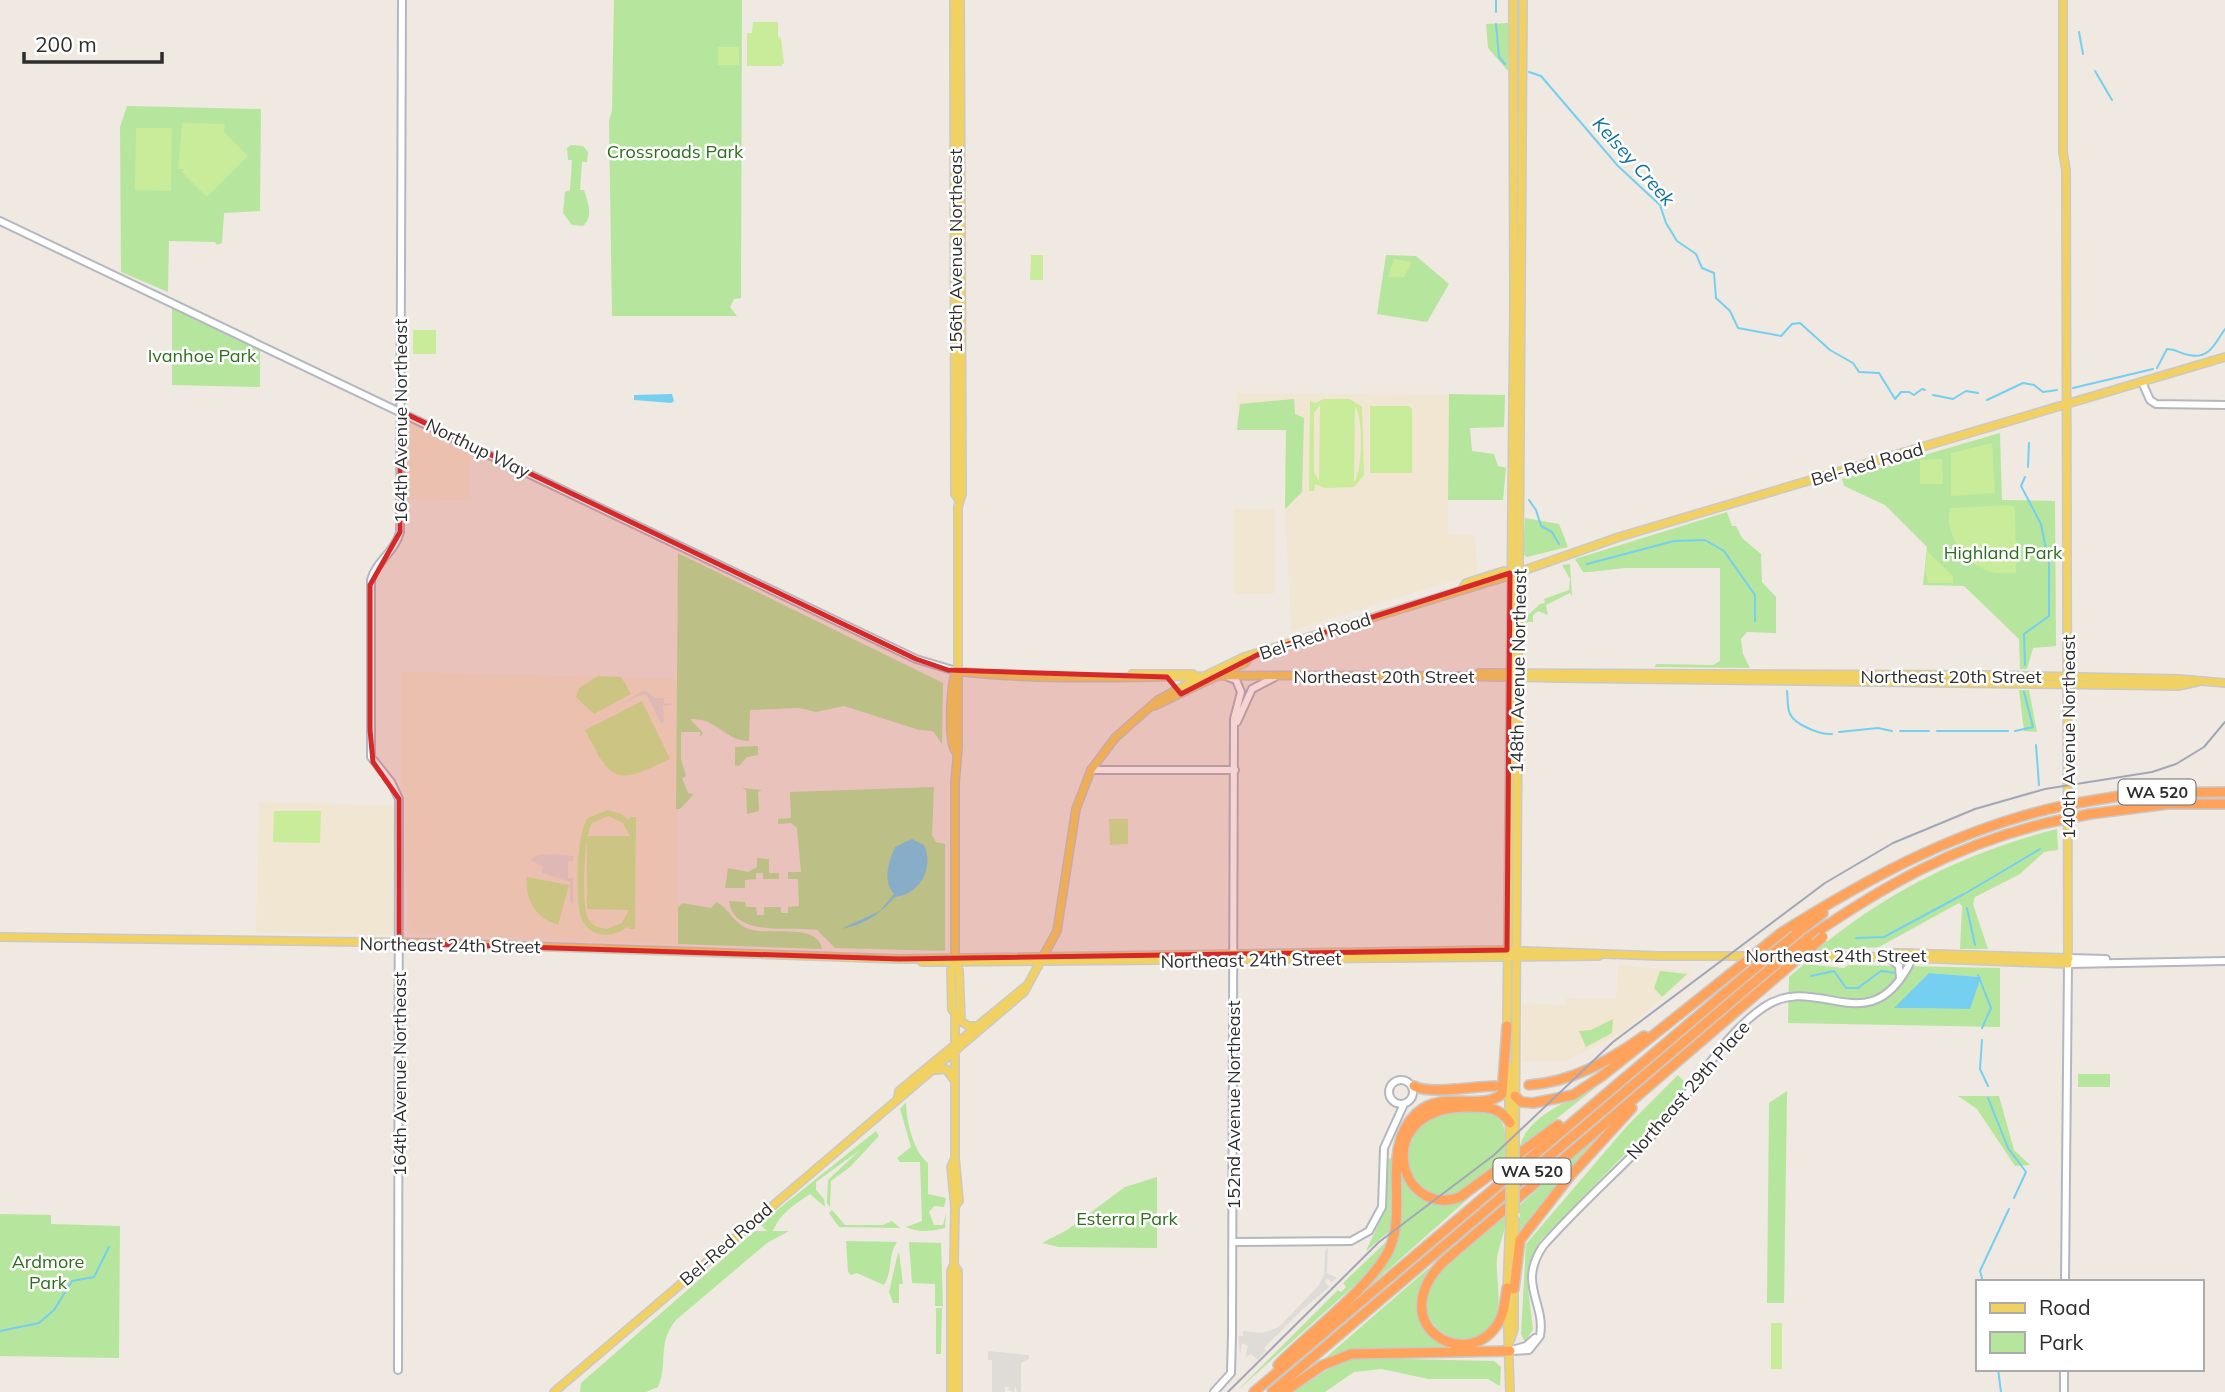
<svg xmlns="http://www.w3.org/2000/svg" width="2225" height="1392" font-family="Mulish,sans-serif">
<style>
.education{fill:#f0e6d1}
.green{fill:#b6e59e;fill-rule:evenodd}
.pitch{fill:#c9ec9a;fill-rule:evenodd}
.plaza{fill:#dfdcd8}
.water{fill:#75cff0}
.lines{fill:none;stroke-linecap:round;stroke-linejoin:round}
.stream{stroke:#75cff0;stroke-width:2}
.minor-casing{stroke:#b4b7c1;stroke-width:10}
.major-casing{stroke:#c9c9c9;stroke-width:10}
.highway-casing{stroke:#c9c9c9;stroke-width:12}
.minor{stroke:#fff;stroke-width:6}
.major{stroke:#f2d163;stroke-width:7}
.highway{stroke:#ffa35c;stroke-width:9}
.tram{stroke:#a3a6b8;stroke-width:2}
.major-bridge-casing{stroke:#c9c9c9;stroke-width:10;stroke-linecap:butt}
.highway-bridge-casing{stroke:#c9c9c9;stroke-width:12;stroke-linecap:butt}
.major-bridge{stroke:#f2d163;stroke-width:7}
.highway-bridge{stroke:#ffa35c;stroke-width:9}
.marked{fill:#d62828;fill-opacity:0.2;stroke:#d62828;stroke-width:5;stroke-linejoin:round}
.labels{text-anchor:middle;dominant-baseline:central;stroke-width:5;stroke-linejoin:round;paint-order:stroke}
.shield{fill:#fff;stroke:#6d6d6d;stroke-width:2}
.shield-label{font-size:16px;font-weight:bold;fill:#2e2e2e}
.park-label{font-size:18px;fill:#2c6e1b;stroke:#fff}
.street-label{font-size:18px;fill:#2e2e2e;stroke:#fff}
.water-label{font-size:19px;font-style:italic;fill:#0d6fa3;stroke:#fff}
</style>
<rect width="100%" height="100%" fill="#efe9e1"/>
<path class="education" d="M1237 393 1505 395 1504 427 1448 429V534L1475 535 1477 573 1291 631 1285 509 1286 430H1237Z
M412 424 470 451V500L406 499 407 427Z
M1234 509H1274V594H1234Z
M401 672 677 679 678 944 409 934 406 795 401 787Z
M259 802 394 806 393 931 390 935 256 932Z
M1618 965 1692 972 1622 1033 1566 1061H1523L1522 1004 1566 1005V998L1616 999Z"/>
<path class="green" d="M614 0H742L741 298 734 299 730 307 737 316H612L609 121 612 110Z
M1508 23V71L1488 48 1486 24Z
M127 106 261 109 260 211 224 213 222 243 217 245 215 242 169 241 168 292 121 272 120 127Z
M571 145 583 146 588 152 587 162H582L580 190H584C588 203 594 216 583 226L572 225 563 213 565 192 570 190 572 160H568L567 148Z
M1386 255 1416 256 1449 284 1427 322 1377 314Z
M172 307 260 349V387L172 385Z
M1449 394 1505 395 1504 427 1470 428 1472 451 1494 454 1498 466 1506 468 1503 500H1448Z
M1294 399 1295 414 1304 418 1302 492 1285 509 1286 430H1237L1240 404Z
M2000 433 2002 500 2055 501 2056 646 2033 648 2027 669H2020L2019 639 1964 586 1923 585 1927 547 1885 505 1844 486 1842 479Z
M1727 512 1732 526H1736L1742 538 1761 554 1762 582 1776 597V633L1747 632 1741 639 1743 654 1750 668 1655 667 1656 664 1713 665 1720 661V568H1625L1589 572H1583L1575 559Z
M1525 518 1559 524 1568 547 1527 557 1523 554Z
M678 553 943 683 942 744 933 731 919 730 844 706 816 712 799 708 750 710 749 741C723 740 718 718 690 719L703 733 700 737V732H681V759L686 776 682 778 688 793 694 794 680 809H676Z
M1570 564 1572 596 1570 593 1546 605 1548 615 1538 611 1533 615V622H1525L1526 617 1540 604 1545 603 1544 599 1569 590 1570 579 1562 565Z
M2019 690H2029L2037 732 2024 731Z
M758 746V755L747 757 739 766 735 765V747Z
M934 787 932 835 936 842 945 844V951L835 948 817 930C792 926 733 938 729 901L745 902 746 907H756L757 915H764V907H781V913H788V907L799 906 798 879H788V872H801L797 828 791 823 778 824V819L791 818 790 792Z
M742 788 762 790 758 792 759 811 747 814 746 790Z
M2057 829 2058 850 2044 852 2020 874 1975 897 1973 904 1988 949H1960L1962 906 1959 903 1879 947 1816 951C1885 892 1969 851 2057 829Z
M757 858 769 859V873H779V879H763V873H756V879L745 880V888H725L728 868 748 872 757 867Z
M716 902C729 908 734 924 749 929 768 936 818 922 822 949L678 944V908L682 903 711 908Z
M1804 964 1844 968 1848 965 2000 968V1027L1788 1023 1789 977ZM1929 973 1980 977 1969 1009 1895 1008Z
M1660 971 1687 974 1662 997 1654 988Z
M1706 999 1520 1148C1522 1126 1554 1106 1573 1099Z
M1613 1019 1612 1033 1586 1047 1579 1031 1591 1030Z
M2078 1074H2110V1087H2078Z
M1678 1075 1688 1085 1665 1113 1540 1241 1528 1269 1527 1280 1533 1329 1525 1342 1521 1334 1526 1244 1627 1126Z
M1787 1091 1784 1303H1767L1769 1103Z
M1958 1096H1999L2014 1150 2030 1165 2015 1166 1977 1109Z
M906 1102C906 1122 914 1152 928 1163V1194L946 1198 944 1207 934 1206 929 1212 934 1225H943L946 1213 945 1228C934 1231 917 1233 906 1227L922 1221 920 1162H900L897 1158 911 1147 900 1109Z
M1627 1109 1519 1231 1520 1205Z
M1484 1111C1510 1116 1505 1138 1505 1160 1474 1183 1467 1200 1426 1193L1410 1174 1407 1152 1418 1127 1442 1112Z
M876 1131 879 1136 850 1167 831 1181 830 1207 827 1203 828 1180 860 1150 816 1182V1190L824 1199 825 1207 810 1194C794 1205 779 1214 773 1231H789L767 1243 676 1320C656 1345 669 1362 658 1387L646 1392H580L581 1383 755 1231H767L761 1225 776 1211Z
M1393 1158 1390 1231 1366 1251 1384 1212 1385 1159Z
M1401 1173C1406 1177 1408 1186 1413 1191 1430 1209 1451 1204 1471 1196L1352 1302 1398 1235Z
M1157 1177V1248L1059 1247 1042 1243 1067 1230 1125 1187Z
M832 1210 845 1225H883L892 1221 900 1228 839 1227 829 1213Z
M0 1214 51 1215V1224L120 1226 119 1358 0 1356Z
M1505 1217C1506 1231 1501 1239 1498 1253 1493 1271 1505 1301 1493 1322 1470 1362 1409 1326 1431 1286 1445 1258 1481 1237 1505 1217Z
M846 1241 897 1242C888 1254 893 1271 884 1285L857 1273 851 1275 848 1272Z
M1387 1241 1376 1262 1357 1283 1236 1392 1338 1290 1341 1292 1346 1287 1343 1283Z
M909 1242 941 1243 943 1306H935V1284L912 1283Z
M899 1252 903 1284H899V1303H893L889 1292C891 1284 897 1255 899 1252Z
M1446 1253C1441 1262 1430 1268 1425 1277 1404 1310 1422 1338 1455 1349L1345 1351 1316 1366Z
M936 1308H942L941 1354H936V1360Z
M1359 1358 1494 1361 1501 1367 1500 1386 1488 1379H1428L1382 1369 1354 1372 1325 1392H1293L1338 1363Z"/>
<path class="pitch" d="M753 22H778V37L781 38 784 63 781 66H747V33H752Z
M718 47H739V65H718Z
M182 123 225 124 224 132 248 156 207 197 182 172 184 169H178Z
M136 128H172L171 191 135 190Z
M1031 255H1043V280H1030Z
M1394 259 1412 262 1404 277H1388Z
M413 330H436V354H413Z
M1324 399H1350L1362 407 1364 475 1354 487 1325 488 1315 484 1314 491H1309L1310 400 1315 403ZM1320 405 1319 477V481L1314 472V413ZM1355 406C1363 415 1363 472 1354 482Z
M1370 406H1409L1412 409V473H1370Z
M1992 443 1995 493 1951 496V453Z
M1942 459 1943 484H1920V460Z
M2011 505 2015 509 2016 573C2007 573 1996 574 1988 571 1963 561 1944 533 1950 508Z
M1927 551 1953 576V583H1928L1925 570Z
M598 676 621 677 631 694 594 714 576 697 579 688Z
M642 701 670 759C616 785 612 784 585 730Z
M608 810 621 814 629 820 630 817H636L635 929H629L628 926C613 940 586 938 580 914 576 896 576 833 588 818ZM608 816 623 823 630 836H587V909L629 910 622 923 607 929C599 928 592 926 588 918 581 905 584 834 592 823Z
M274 811H321L320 843 273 842Z
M1109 819H1128V844L1110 845Z
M527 877 569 885 558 925C535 918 525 900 527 877Z
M1771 1323H1782V1369H1771Z"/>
<path class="plaza" d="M645 690 655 698H664V703H672V705L663 706 664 723H661L647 695 643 694 618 705Z
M556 854 573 856V861H568V878H573V904L570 902V882L542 873 543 866 530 860 538 855Z
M1328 1247 1327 1273 1337 1278 1332 1282 1327 1278 1325 1282 1329 1287 1302 1310 1264 1348 1266 1351 1258 1360 1251 1354 1245 1358 1248 1346 1242 1343 1240 1355 1238 1336H1243V1331L1262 1333 1279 1327 1319 1285 1324 1275 1325 1251Z
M988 1351 1029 1355V1359L1021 1363V1392H1017L1015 1385 1014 1392 1007 1389 1011 1387H1005V1392H992V1360H988Z"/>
<path class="water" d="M672 394 674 401 671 403 634 400V395Z
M912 839 924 845C935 868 919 895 895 897 879 915 865 924 841 929L880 911 894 894C882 881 889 861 895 847Z
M1929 973 1981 977 1970 1009 1894 1008Z"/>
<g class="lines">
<path class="stream" d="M1496 0V12
M1496 24 1499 57 1505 64
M2079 32 2083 54
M2095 71 2112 100
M1529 72 1541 76 1618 166 1660 205 1666 223 1677 241 1696 254 1702 268 1714 273 1716 298 1730 311 1738 328 1781 336 1792 324 1800 323 1830 350 1853 363 1859 372 1879 373 1895 399 1901 392H1909L1914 395 1922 389 1925 390
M2157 368 2167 349C2176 349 2181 354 2189 355 2210 360 2216 341 2225 329
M2073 388 2153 369
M1933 395 1953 399 1966 391 1978 393
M1987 400 2023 383 2034 385 2043 392 2057 390
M2028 467 2029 443
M2025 477 2021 486 2041 524 2049 564V616L2024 634 2025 665
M1529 500 1536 510 1541 526 1552 532 1559 544
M1587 564 1674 541 1705 540 1724 551 1755 595V621
M1787 691C1788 698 1787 708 1790 714 1795 725 1821 735 1832 734
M1900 731H1929
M1937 731H2008
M2015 731 2033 727 2024 692
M1839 732 1878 728 1892 731
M2036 745 2039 785
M1966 893 2040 849
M1967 908 1975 945
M1856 938 1884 937 1964 894
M1978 975 1991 1008 1982 1028
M1811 976 1834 971 1846 988H1858L1881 971 1896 973
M1982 1040 1980 1069 1988 1086
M1988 1098 2008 1148 2026 1172 2014 1198
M1983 1282 1980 1271 2009 1209
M0 1331 39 1323 54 1310 72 1281 94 1277 109 1247
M1998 1369 2001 1392"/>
<defs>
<path id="minor" d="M0 221 916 659 956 671
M2142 382 2150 400 2156 404 2225 405
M1237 722 1252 689 1275 677
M1091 770H1235
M1888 957 1899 966 1900 978
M2069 958 2106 959
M1389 1092a12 12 0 1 1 24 0a12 12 0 1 1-24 0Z
M1233 1242 1351 1241 1369 1231 1382 1207 1384 1148 1404 1104
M2065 1282 2068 964 2225 961
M1512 1350 1526 1346 1535 1338
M1510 1351 1529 1350 1540 1336C1546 1302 1517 1285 1543 1246 1581 1203 1624 1166 1663 1124 1698 1086 1720 1037 1764 1007 1818 970 1870 1047 1912 959
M398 1370 399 799 391 782 371 757V580C376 561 395 552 400 532L402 0
M1214 1392 1231 1373 1232 1335 1234 719 1241 692 1236 680 1228 677
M2064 1392V1369"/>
<path id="major" d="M954 0 955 494 959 500
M2063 153V0
M1462 589 1466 583 1504 571 1510 573
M956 671C1039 681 1123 677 1206 676 1323 675 1439 675 1556 678L2118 685 2178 686 2197 682
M1479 673 1988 675 2179 679 2225 683
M1132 674H1193
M1154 706 1245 663 1248 659
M956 752C947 742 951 684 956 671
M0 937 434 943 899 959 1500 950 1660 956H1772
M1784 956 1888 957 1894 953H1903L2069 958
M1888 957 2068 964 2066 170 2063 152
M922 962 1599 956
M955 966 959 970 961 1021 968 1026H976
M1507 1028 1514 304 1513 0
M1508 1065 1510 1147
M935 1070 946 1069 955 1081
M898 1097 899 1091 1026 986
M1515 1144 1523 0
M955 1158 951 1167 955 1206
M1514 1258 1515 1220
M954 1265 958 1271V1392
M1507 1292 1510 1216
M1507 1304 1510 1392
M1510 1341 1514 1329V1287
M554 1392 1024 992 1057 931 1076 809 1091 770 1115 738 1134 721 1158 700 1184 686 1244 657 1505 577 1619 537 2225 357
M951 1392V1271L954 1265 955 1206 959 1201 955 1158V1014L952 1009 951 970 955 966V783L958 748V507L962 494 960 0"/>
<path id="highway" d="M2071 804 2138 793 2225 792
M2090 814 2168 804H2225
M1781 933C1865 880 1949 834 2045 810
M1795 935 1823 913
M1808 938C1885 885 1954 846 2046 823
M1529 1085C1572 1082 1609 1061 1644 1036
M1414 1086C1429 1095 1474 1086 1495 1086
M1515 1096 1521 1102 1533 1103 1573 1095 1602 1076 1744 963
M1510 1123C1501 1108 1488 1107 1472 1107 1368 1104 1397 1220 1460 1197L1558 1125
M1507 1288C1505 1301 1504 1315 1497 1325 1465 1373 1383 1324 1443 1262L1774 979
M1514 1289 1520 1240 1570 1176 1632 1108
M1278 1365C1308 1334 1371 1287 1389 1250 1409 1207 1379 1148 1417 1113 1443 1089 1480 1112 1502 1094L1507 1026
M1254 1392 1744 977
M1272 1392 1759 978
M1284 1392 1323 1365 1351 1354 1510 1351"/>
</defs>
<use href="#minor" class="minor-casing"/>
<use href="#major" class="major-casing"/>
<use href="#highway" class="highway-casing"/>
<use href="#minor" class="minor"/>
<use href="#major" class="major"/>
<use href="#highway" class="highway"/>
<path class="tram" d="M1228 1392 1379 1242 1494 1155 1613 1042 1825 883 1893 843 1975 809 2045 789 2152 772 2176 764 2204 747 2225 722"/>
<defs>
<path id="major-bridge" d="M1510 1147V1216
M1515 1213V1144"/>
<path id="highway-bridge" d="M2045 810 2071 804
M2046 823 2090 814
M1744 963 1781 933
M1744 977 1795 935
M1759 978 1808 938
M1774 979 1823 937"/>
</defs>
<use href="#major-bridge" class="major-bridge-casing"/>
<use href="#highway-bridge" class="highway-bridge-casing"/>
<use href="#major-bridge" class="major-bridge"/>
<use href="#highway-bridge" class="highway-bridge"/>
</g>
<path class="marked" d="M400 411 916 659 948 670 1167 677 1181 694 1263 652 1510 573 1507 950 899 959 399 943V799L373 762 370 730V585L400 532Z"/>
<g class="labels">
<g class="shield">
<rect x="2118.5" y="779.5" width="77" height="25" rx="5"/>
<rect x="1493.5" y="1158.5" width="77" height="25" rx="5"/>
</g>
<g class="shield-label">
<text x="2157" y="792">WA 520</text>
<text x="1532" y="1171">WA 520</text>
</g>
<g class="park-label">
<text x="675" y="151">Crossroads Park</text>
<text x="202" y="355">Ivanhoe Park</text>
<text x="2003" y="552">Highland Park</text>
<text x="1127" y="1218">Esterra Park</text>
<text x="48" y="1261">Ardmore<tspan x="48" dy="21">Park</tspan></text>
</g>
<g class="street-label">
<text transform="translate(955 251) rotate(-90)">156th Avenue Northeast</text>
<text transform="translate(400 421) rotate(-90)">164th Avenue Northeast</text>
<text transform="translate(478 448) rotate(26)">Northup Way</text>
<text transform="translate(1867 464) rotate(-16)">Bel-Red Road</text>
<text transform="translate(1315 636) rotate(-18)">Bel-Red Road</text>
<text transform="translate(1518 671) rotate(-89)">148th Avenue Northeast</text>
<text x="1384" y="676">Northeast 20th Street</text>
<text x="1951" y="676">Northeast 20th Street</text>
<text transform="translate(2068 737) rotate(-90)">140th Avenue Northeast</text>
<text transform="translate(450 945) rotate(1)">Northeast 24th Street</text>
<text x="1836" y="955">Northeast 24th Street</text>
<text transform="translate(1251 960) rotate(-1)">Northeast 24th Street</text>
<text transform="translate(399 1074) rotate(-90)">164th Avenue Northeast</text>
<text transform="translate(1688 1090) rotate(-49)">Northeast 29th Place</text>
<text transform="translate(1233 1105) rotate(-90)">152nd Avenue Northeast</text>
<text transform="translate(726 1244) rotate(-41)">Bel-Red Road</text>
</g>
<g class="water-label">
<text transform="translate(1634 161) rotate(48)">Kelsey Creek</text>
</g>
</g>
<rect x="1976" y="1280" width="228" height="91" fill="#ffffff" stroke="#ababab" stroke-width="2"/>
<rect x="1990" y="1303" width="35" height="10" fill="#f2d163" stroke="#ababab" stroke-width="2"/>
<text x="2039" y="1315" font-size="21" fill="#2e2e2e">Road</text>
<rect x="1990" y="1332" width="35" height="21" fill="#b6e59e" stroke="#ababab" stroke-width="2"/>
<text x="2039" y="1350" font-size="21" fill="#2e2e2e">Park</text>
<path d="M24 52v10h138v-10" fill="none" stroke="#2e2e2e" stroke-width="3.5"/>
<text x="35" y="52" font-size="21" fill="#2e2e2e" stroke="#ffffff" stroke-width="5" paint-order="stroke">200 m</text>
</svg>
